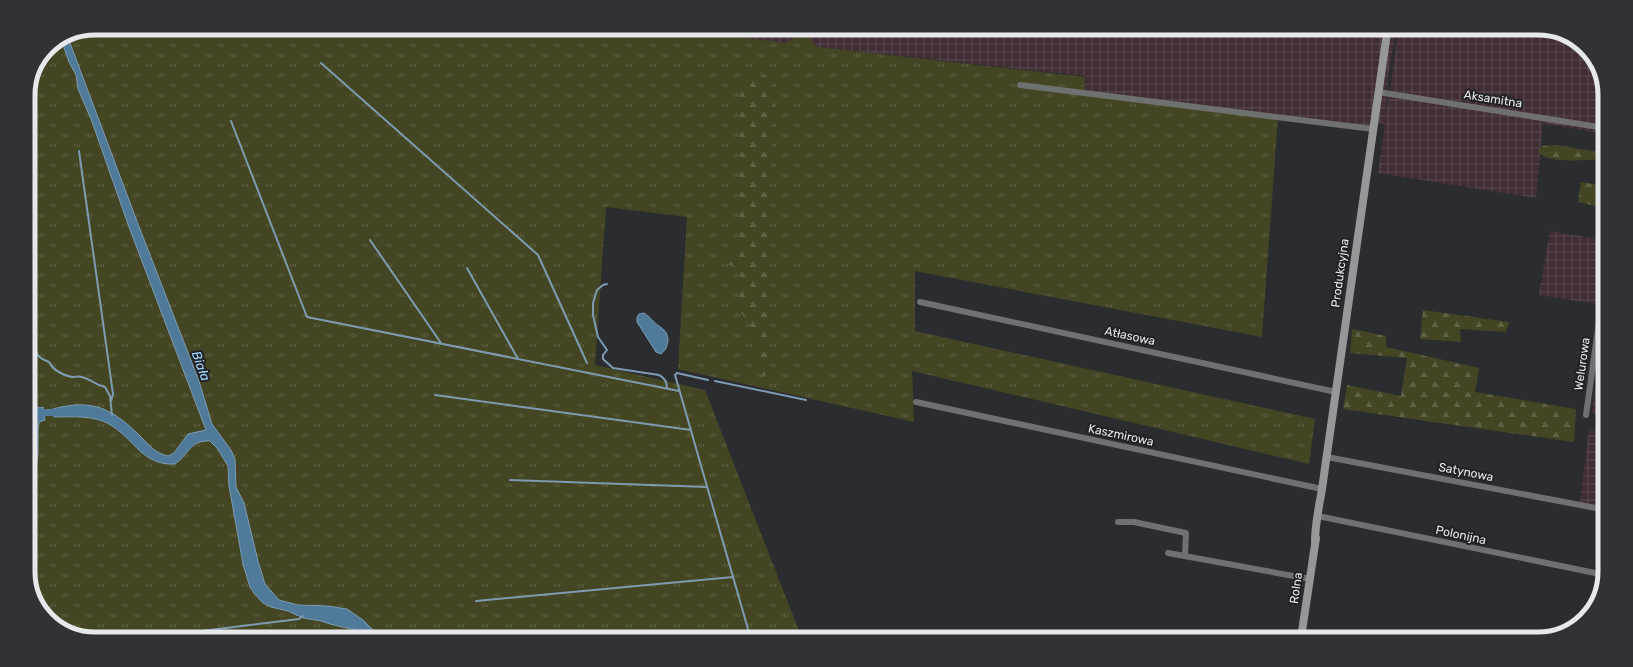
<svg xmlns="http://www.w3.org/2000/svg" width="1633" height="667" font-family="Rubik,sans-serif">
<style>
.industrial{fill:url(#industrial-grid)}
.grass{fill:url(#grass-tufts)}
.forest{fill:url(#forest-firs)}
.water{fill:#4f7a99;stroke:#7d9bb2}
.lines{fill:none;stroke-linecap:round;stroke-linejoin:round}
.stream{stroke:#7d9bb2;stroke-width:2}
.canal{stroke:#4f7a99;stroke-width:7}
.street{stroke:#6f7072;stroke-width:6}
.secondary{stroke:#959799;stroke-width:8}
.labels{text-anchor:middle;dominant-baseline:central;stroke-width:4;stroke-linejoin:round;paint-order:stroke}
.street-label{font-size:12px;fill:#e7e8eb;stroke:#202225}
.water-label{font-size:13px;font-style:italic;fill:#a1d7fe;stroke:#202225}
.rim{fill:none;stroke:#e7e8eb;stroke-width:5}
</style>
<defs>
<pattern id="industrial-grid" width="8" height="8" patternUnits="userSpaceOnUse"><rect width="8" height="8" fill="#402d35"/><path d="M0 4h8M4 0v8" fill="none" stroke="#5c4b52"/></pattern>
<pattern id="grass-tufts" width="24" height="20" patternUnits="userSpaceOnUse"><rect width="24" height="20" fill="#444623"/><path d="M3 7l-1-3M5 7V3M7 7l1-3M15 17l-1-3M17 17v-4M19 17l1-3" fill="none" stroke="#5f6143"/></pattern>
<pattern id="forest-firs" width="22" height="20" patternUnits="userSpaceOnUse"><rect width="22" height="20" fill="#444623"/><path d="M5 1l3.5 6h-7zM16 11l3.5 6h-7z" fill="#5f6143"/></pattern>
</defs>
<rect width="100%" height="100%" fill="#2a2c2f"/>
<path class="industrial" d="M703 33H1396L1388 76 1386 117 1398 33H1564L1591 54 1605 91 1604 134 1543 123 1536 198 1378 173 1385 124 1374 123 1373 130 1084 93 1085 76 817 47 808 37 796 36 786 43Z
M1550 231 1603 240V257L1596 304 1539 295Z
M1602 357 1601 506 1580 502 1589 430 1595 431 1597 422V419L1592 410 1600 358Z"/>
<path class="grass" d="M69 33H703L786 43 796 36 808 37 817 47 1085 77 1084 93 1278 117 1262 337 915 271V331L1315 419 1309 464 912 371 914 422 678 369 687 217 606 207 595 365 705 390 801 636 69 634 42 613 28 577V91L48 47Z"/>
<path class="forest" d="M752 73 770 76 775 92 767 226 769 370 764 377 757 372 759 338 740 311 738 270 723 261 724 249 739 246 741 93Z
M1557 145 1598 152 1600 157 1599 159C1585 160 1548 164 1538 152V150L1542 146Z
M1581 182 1604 186V208L1578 202Z
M1423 310 1509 322 1506 332 1460 329 1461 342 1420 339Z
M1352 329 1386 336V347L1479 368 1475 392 1576 409 1574 442 1343 409 1347 385 1401 396 1407 358 1350 353Z"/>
<path class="water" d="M67 35 138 224 199 381 212 424 231 450 235 459 236 487 244 503 258 561 265 584 279 600 298 605 328 606 347 609 363 620 378 635H363L355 630 330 624 321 621 303 618 288 611 271 607 263 603 254 593 250 587 243 564 229 486 228 466 217 448 210 441C189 440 189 455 175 464 142 466 134 438 109 424 93 415 71 417 54 417L53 409C93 398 113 409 141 437 150 446 155 453 168 456L174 453 188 434 206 430 129 227 91 119 78 89 76 75 69 62 61 39Z
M644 313C649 316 652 320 656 324 659 326 662 328 664 330 671 337 668 349 661 354L656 352 637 322V317L639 314Z
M28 389 36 406 39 408 43 407 45 420 39 422 38 430V452L28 550Z"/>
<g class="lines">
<path class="stream" d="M321 63 538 255 587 363
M231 121 307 317 679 391
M79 151 113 394 111 401
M370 240 441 343
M467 268 518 359
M607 284 603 285 597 290 593 303V315L598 337 607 350 603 355V359L613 368 659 375C665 378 667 382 667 388
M28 332C44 345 25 353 49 362 53 370 63 375 72 377 75 377 79 376 82 377 90 379 96 385 105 387L110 396 112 415
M708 380 677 373 675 375 750 636
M715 381 806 400
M435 395 691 430
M510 480 707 487
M476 601 733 577
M178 634 299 619 303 616"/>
<path class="canal" d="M35 413 62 412"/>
<path class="street" d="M1020 85 1373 129
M1378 92 1605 128
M920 302 1336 392
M916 402 1322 489
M1586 415 1603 293
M1327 457 1601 509
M1318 516 1600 574
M1118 522H1134L1186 533 1185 556
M1168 553 1310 579"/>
<path class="secondary" d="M1315 542C1315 524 1319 507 1322 489L1387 33
M1301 638 1316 538"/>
</g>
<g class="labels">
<g class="street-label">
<text transform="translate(1493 99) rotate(9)">Aksamitna</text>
<text transform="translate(1340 273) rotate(-82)">Produkcyjna</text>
<text transform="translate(1130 336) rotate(12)">Atłasowa</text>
<text transform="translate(1582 364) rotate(-82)">Welurowa</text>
<text transform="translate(1121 435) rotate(12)">Kaszmirowa</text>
<text transform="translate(1466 472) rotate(11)">Satynowa</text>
<text transform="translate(1461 535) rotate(12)">Polonijna</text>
<text transform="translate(1296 588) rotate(-82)">Rolna</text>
</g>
<g class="water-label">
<text transform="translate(201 366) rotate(70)">Biała</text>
</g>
</g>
<path d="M0 0H1633V667H0ZM95 35H1538A60 60 0 0 1 1598 95V572A60 60 0 0 1 1538 632H95A60 60 0 0 1 35 572V95A60 60 0 0 1 95 35Z" fill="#303235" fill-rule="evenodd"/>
<path class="rim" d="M95 35H1538A60 60 0 0 1 1598 95V572A60 60 0 0 1 1538 632H95A60 60 0 0 1 35 572V95A60 60 0 0 1 95 35Z"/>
</svg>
